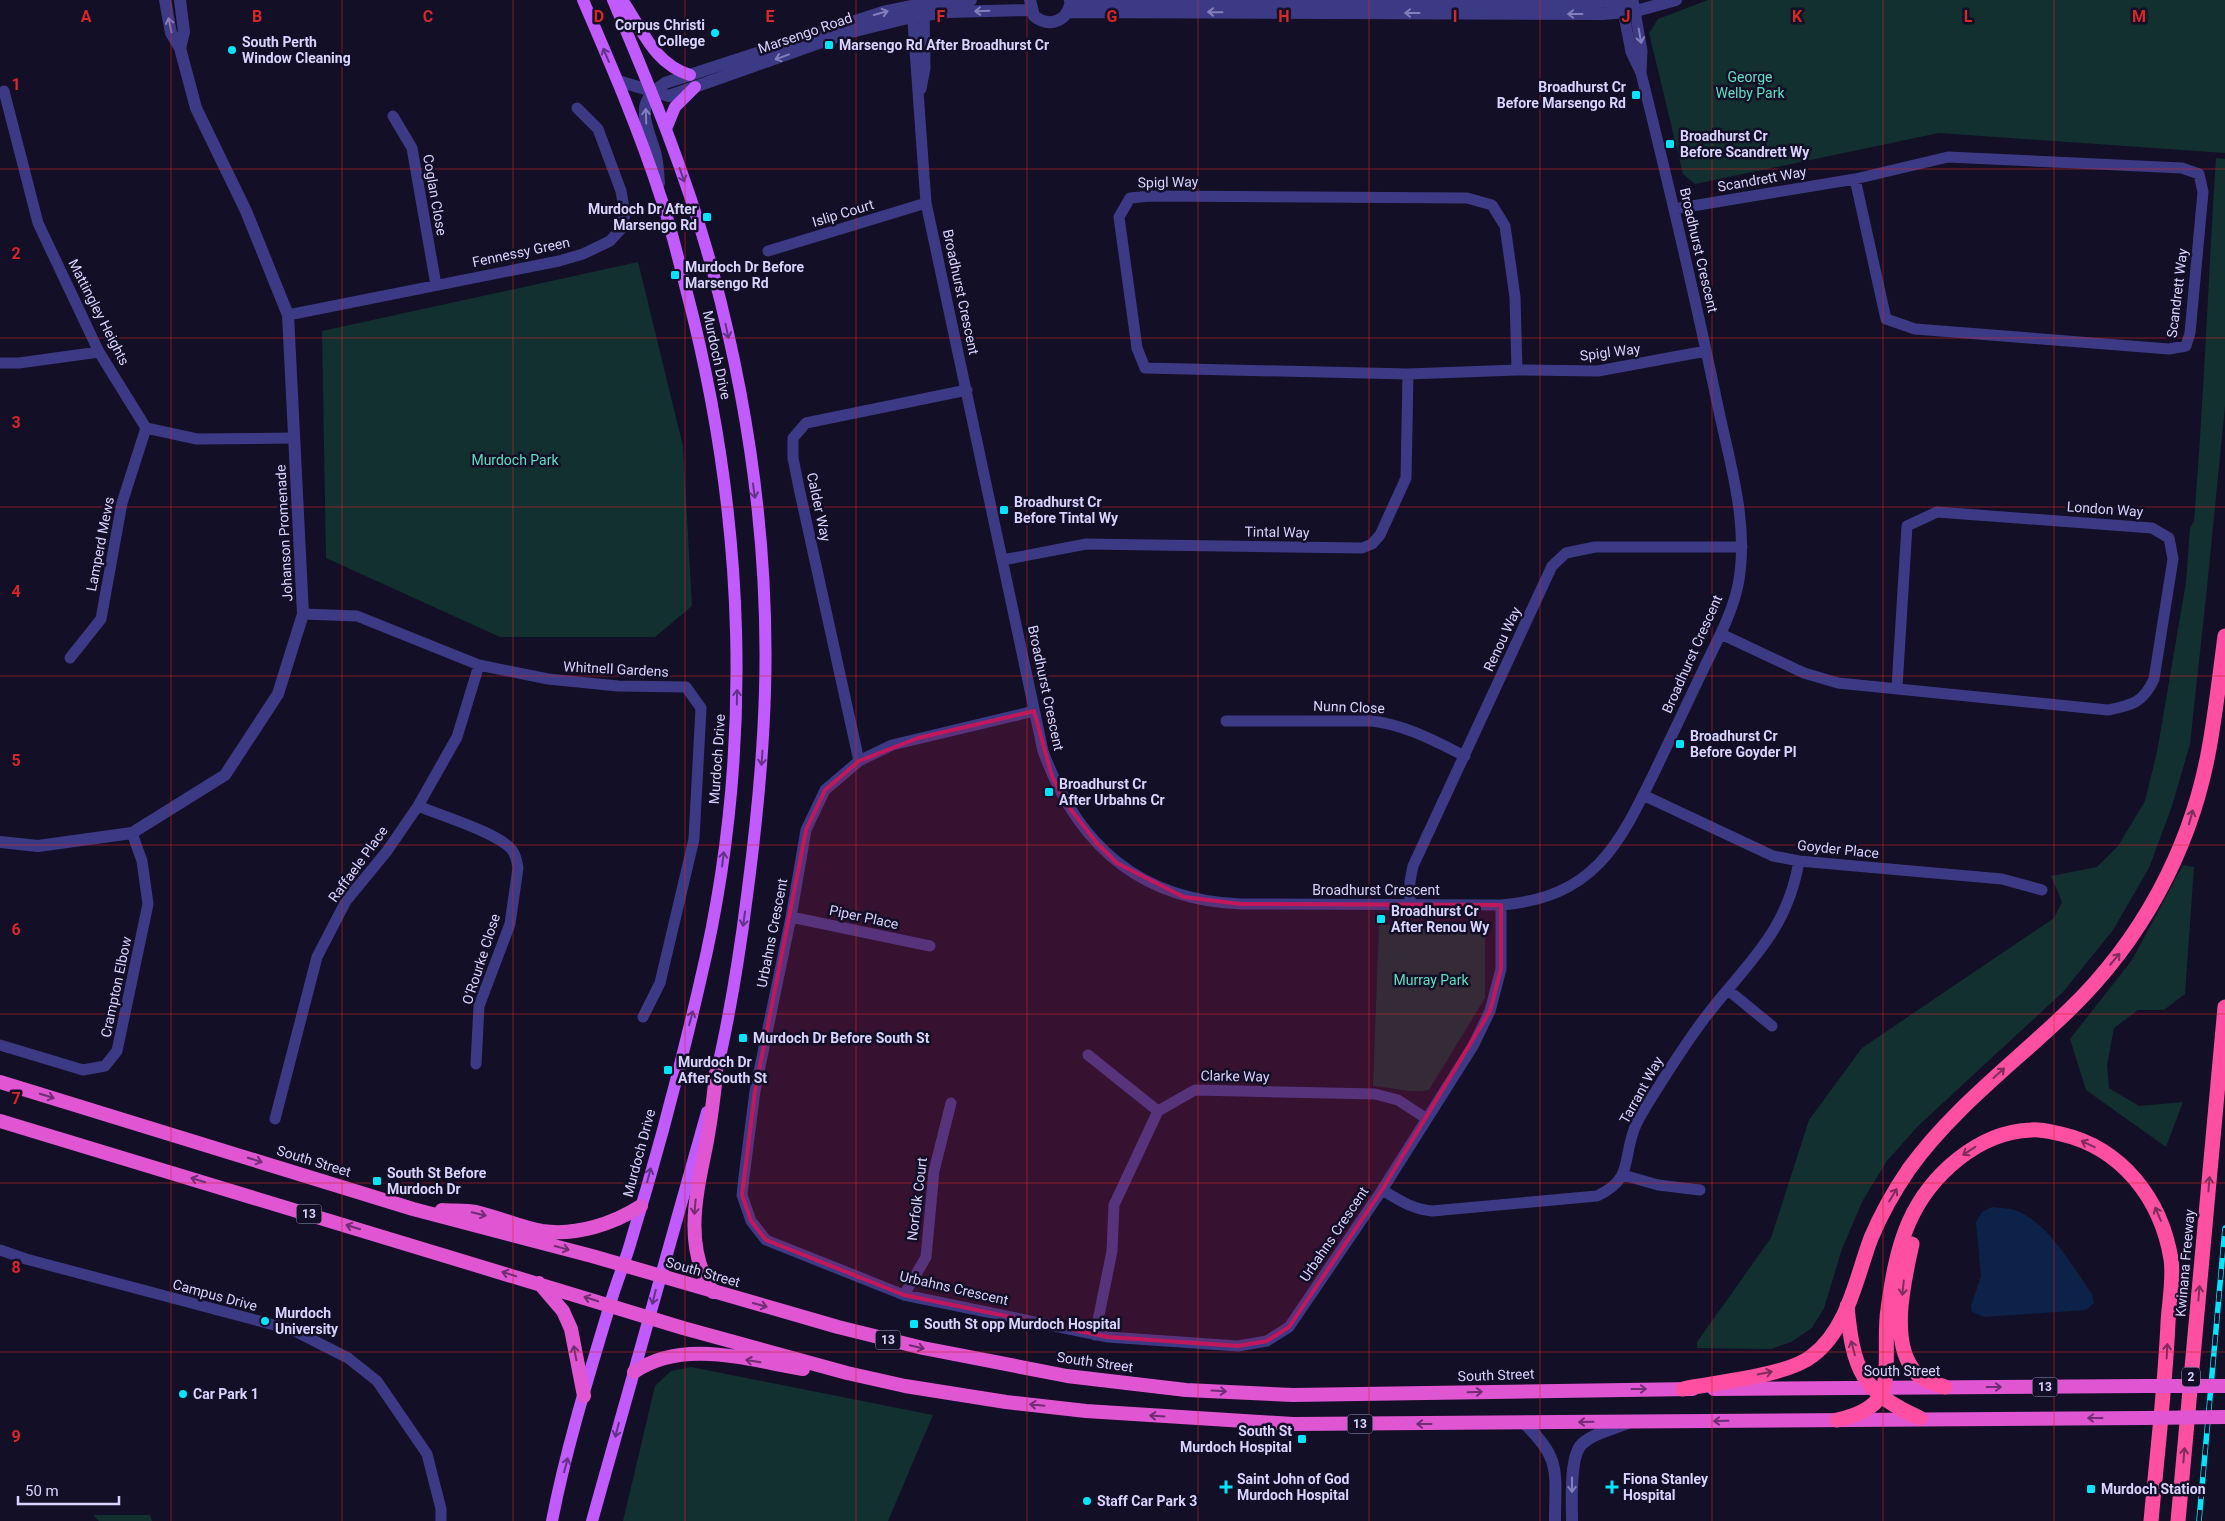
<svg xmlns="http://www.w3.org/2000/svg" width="2225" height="1521" font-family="Roboto,sans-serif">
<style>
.green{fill:#12302f}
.water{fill:#0c2248}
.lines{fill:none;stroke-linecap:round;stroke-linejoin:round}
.minor{stroke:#3d3a85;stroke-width:11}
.tertiary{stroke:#3d3a85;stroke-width:12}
.primary{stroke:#c25bff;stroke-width:12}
.trunk{stroke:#e055d1;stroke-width:14}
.motorway{stroke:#ff4fa3;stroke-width:15}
.rail-casing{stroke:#00e5ff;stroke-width:5.5}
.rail{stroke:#130f26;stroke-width:4;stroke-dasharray:11;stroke-linecap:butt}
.trunk-bridge{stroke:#e055d1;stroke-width:14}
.oneway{stroke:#837fbc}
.oneway2{stroke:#623188}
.oneway3{stroke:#7d2c5e}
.oneway4{stroke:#6f2e73}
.marked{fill:#c2185b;fill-opacity:0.2;stroke:#c2185b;stroke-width:4;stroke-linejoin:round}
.grid{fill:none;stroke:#d62828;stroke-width:1;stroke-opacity:0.55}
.poi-dot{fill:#00e5ff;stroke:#130f26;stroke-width:2}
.labels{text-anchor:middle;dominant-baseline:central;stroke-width:5;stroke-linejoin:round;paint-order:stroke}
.shield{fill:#130f26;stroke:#9e99be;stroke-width:1}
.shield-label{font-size:12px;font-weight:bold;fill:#d9d4ff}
.poi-label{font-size:14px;font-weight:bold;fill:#d9d4ff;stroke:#130f26;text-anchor:start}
.street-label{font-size:14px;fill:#d9d4ff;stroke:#130f26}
.park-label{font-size:14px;fill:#5fe0c0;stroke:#130f26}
.grid-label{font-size:16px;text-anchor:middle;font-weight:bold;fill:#d62828;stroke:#130f26;stroke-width:5;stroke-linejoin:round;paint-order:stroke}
</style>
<rect width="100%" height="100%" fill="#130f26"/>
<path class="green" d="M1708 0H2225V153L1939 133 1695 184 1683 174 1649 33 1658 19Z
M2216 158 2225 159V406L2207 588 2190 744 2172 806 2149 868 2113 930 2063 992 1918 1126 1887 1161 1863 1200 1842 1249 1824 1308 1812 1328 1791 1342 1771 1349 1697 1348V1342L1771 1238 1809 1120 1862 1048 2054 918 2062 902 2051 876 2097 867 2118 846 2145 801 2157 752 2186 582 2190 528 2194 521C2204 400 2208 280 2216 158Z
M638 262 683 446 692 606 655 637H500L326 558 322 331Z
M2183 865 2194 867 2185 994 2164 1010H2138L2114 1028 2107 1065 2109 1088 2139 1106 2183 1102 2166 1147 2086 1090 2070 1039 2132 960Z
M1379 925 1474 926 1485 938V998L1429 1090C1411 1094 1392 1087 1373 1086Z
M691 1367 933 1415 888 1521H623L655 1386 671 1371Z
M93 1515H150L152 1521H99Z"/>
<path class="water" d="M1992 1207C1998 1208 2005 1208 2011 1209 2046 1218 2072 1266 2092 1294L2094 1303 2086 1310 1984 1317 1972 1312 1971 1306 1981 1276 1976 1222 1982 1212Z"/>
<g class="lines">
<path class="minor" d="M1633 0 1642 51 1641 71
M912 8 926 203 1043 751C1077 845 1139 900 1241 904L1501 905C1594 897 1618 847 1655 771 1671 737 1688 702 1704 668 1717 641 1732 614 1738 585 1750 524 1729 461 1717 402 1694 292 1668 182 1641 73L1631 52 1622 5
M921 89 925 68 924 7
M4 91 38 223 99 352 146 428 197 439 293 438
M393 116 412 148 436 285
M1674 209 1855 179 1948 157 2182 168 2199 174 2203 192 2190 333 2186 346 2169 349 1915 329 1886 319 1855 179
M768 251 926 203
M288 315 559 261 583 254 610 241 621 229 625 214 621 191 598 129 577 108
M0 363H19L99 352
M1517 370 1515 297 1505 226 1492 205 1467 198 1150 196 1130 198 1119 217 1137 348 1145 368 1408 374 1517 370 1598 371 1706 351
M1003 560 1086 544 1362 548 1372 544 1380 535 1406 478 1408 374
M303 614 357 616 479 665 548 679 618 686 686 687 701 708 694 839 660 983 643 1017
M1721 634 1804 673 1838 683 2108 710C2132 705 2143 703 2154 679L2173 559 2169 538 2152 528 1937 512 1907 526 1897 687
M70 658 101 619 122 503 146 428
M1034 711 892 745 859 761 825 790 806 830 791 917 755 1091 744 1177 742 1195 751 1221 766 1240 904 1295 1108 1337 1238 1346 1267 1341 1289 1327 1382 1190 1473 1046 1490 1011 1501 969V905
M1226 721H1372C1406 725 1434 741 1465 756
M859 761 799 488 793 458V438L806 423 967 390
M1643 795 1773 856 1799 861 2002 879 2042 890
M418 806C439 815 499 833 512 850 516 855 517 862 518 868L510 924 479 1006 476 1064
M1410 905V881L1413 866 1552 566 1566 553 1595 547H1742
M791 917 930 946
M1728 990 1772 1026
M0 1045 83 1070 105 1066 117 1051 148 904 142 861 132 833
M1088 1055 1158 1111
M275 1119 317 957 346 901 387 851 418 806 457 737 479 665
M1623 1175 1658 1185 1700 1190
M1382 1190C1399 1200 1412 1209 1432 1211L1597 1196C1634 1179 1622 1159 1635 1127 1642 1111 1653 1096 1662 1081 1676 1059 1691 1036 1707 1015 1748 962 1787 932 1799 861
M0 1250 26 1259 293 1330 348 1358 377 1381 427 1454 441 1509V1521
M904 1295 926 1257 934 1171 951 1103
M1095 1335 1112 1251 1114 1205 1158 1111 1195 1090 1375 1094 1398 1100 1427 1119"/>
<path class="tertiary" d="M180 0 184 32 180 48
M1030 0 1034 16C1048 27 1065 23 1070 5
M1070 1 1572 4 1628 0
M1068 12 1603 14 1636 11 1676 0
M618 81 669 96 847 33 912 17 947 12 1031 10
M659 183C658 173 658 162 655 152 651 137 639 114 648 99 652 92 659 88 665 83L883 12 912 6 971 0
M0 842 38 846 132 833 225 775 278 694 303 614 288 315 246 211 196 108 180 48 171 33 165 0
M1525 1424C1562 1459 1555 1473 1555 1521
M1572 1521C1572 1504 1569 1456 1582 1444 1594 1433 1613 1429 1628 1423"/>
<path class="primary" d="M613 0C651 89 688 179 713 272 749 407 769 551 765 691 763 760 756 828 747 896 739 959 729 1021 714 1083
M622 0C643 30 653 63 690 75
M666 129 675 107 695 87
M552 1521C566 1449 588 1378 609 1308 615 1285 625 1263 631 1241 657 1156 680 1069 700 982 755 752 746 517 686 289 678 258 671 227 661 198 639 130 611 65 583 0
M592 1521 707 1112"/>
<path class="trunk" d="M0 1082 413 1209 592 1256 838 1327 923 1348 1067 1376 1186 1390 1293 1395 1693 1389
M0 1121 683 1328 847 1373 905 1386 1006 1402 1086 1411 1293 1424 2144 1418
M442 1210C453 1211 465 1210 476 1212 498 1217 520 1227 542 1231 576 1236 613 1224 641 1206
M539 1283 563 1311 571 1329 584 1396
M713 1292C682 1246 697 1191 707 1141 711 1118 714 1096 716 1073
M634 1372C683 1338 748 1360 803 1369
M1714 1389 2146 1386"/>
<path class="motorway" d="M1912 1244C1904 1280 1888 1345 1917 1374 1925 1381 1936 1384 1945 1387
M1847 1306C1853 1369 1861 1392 1920 1418
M1683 1389C1716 1382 1787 1376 1812 1356 1848 1329 1856 1278 1871 1238 1881 1214 1894 1191 1909 1169 1953 1108 2014 1063 2068 1011 2141 941 2191 849 2209 749 2216 711 2220 673 2225 636
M1837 1420C1856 1416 1879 1408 1884 1387 1889 1366 1884 1332 1888 1309 1892 1280 1897 1249 1909 1222 1930 1175 1978 1132 2031 1130 2041 1129 2051 1132 2061 1134 2122 1148 2161 1199 2171 1259 2174 1279 2169 1303 2168 1323 2165 1389 2157 1455 2151 1521
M2178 1521 2225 1007"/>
<defs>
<path id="rail" d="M2199 1521 2225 1228"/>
</defs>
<use href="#rail" class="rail-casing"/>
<use href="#rail" class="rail"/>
<path class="trunk-bridge" d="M2146 1386H2225
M2144 1418 2225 1417"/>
</g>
<defs><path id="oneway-shaft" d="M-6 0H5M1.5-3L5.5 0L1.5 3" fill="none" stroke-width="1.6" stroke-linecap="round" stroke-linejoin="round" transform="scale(1.25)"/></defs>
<g class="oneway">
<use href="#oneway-shaft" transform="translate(982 11) rotate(178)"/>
<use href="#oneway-shaft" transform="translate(1215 12) rotate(-179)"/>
<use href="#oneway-shaft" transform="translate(881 13) rotate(-16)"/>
<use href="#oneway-shaft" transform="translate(1412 13) rotate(-180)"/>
<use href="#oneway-shaft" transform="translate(1575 14) rotate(-180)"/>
<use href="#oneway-shaft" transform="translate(170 25) rotate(-102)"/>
<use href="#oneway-shaft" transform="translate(1640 36) rotate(80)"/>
<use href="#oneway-shaft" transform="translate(782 57) rotate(160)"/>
<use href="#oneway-shaft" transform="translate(646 116) rotate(-92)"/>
<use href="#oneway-shaft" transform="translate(1572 1485) rotate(90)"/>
</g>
<g class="oneway2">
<use href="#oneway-shaft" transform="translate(606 55) rotate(-113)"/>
<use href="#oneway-shaft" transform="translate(682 175) rotate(71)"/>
<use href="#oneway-shaft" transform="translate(727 331) rotate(78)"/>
<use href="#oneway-shaft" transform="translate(754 491) rotate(82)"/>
<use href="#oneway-shaft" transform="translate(737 697) rotate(-89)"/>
<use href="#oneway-shaft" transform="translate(762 758) rotate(94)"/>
<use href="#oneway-shaft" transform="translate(723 859) rotate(-83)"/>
<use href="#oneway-shaft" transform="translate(744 919) rotate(98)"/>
<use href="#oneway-shaft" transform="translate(691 1018) rotate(-75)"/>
<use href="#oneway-shaft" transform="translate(649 1175) rotate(-75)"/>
<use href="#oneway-shaft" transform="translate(654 1297) rotate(104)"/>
<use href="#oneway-shaft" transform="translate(617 1430) rotate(105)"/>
<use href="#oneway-shaft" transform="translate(566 1465) rotate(-75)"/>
</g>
<g class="oneway3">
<use href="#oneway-shaft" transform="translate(2191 817) rotate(-74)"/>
<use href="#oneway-shaft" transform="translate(2115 959) rotate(-50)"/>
<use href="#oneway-shaft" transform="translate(1999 1073) rotate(-42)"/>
<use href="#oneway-shaft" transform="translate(2088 1144) rotate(-155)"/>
<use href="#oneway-shaft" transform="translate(1969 1151) rotate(147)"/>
<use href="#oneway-shaft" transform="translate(2209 1184) rotate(-85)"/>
<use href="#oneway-shaft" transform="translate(1893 1195) rotate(-59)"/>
<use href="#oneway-shaft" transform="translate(2158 1214) rotate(-113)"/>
<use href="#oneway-shaft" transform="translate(1903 1288) rotate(96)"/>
<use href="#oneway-shaft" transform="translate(2199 1293) rotate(-85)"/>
<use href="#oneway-shaft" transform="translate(1853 1348) rotate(-105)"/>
<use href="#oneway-shaft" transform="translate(2167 1351) rotate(-87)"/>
<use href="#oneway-shaft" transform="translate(1765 1373) rotate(-11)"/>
<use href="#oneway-shaft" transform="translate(2184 1455) rotate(-85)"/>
</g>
<g class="oneway4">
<use href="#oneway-shaft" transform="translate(47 1096) rotate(17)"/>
<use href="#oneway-shaft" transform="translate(255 1160) rotate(17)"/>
<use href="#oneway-shaft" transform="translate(198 1180) rotate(-163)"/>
<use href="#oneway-shaft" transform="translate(695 1207) rotate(95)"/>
<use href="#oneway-shaft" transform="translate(479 1214) rotate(13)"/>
<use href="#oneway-shaft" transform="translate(353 1227) rotate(-163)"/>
<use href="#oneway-shaft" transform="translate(562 1248) rotate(15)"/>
<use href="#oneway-shaft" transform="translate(509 1274) rotate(-163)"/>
<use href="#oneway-shaft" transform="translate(591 1299) rotate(-162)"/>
<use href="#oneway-shaft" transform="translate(760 1305) rotate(16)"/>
<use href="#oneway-shaft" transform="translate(917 1347) rotate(14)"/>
<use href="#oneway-shaft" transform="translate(575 1353) rotate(-101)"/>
<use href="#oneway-shaft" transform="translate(753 1361) rotate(-171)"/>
<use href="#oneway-shaft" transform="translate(1994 1387)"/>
<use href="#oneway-shaft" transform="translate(1639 1389)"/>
<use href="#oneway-shaft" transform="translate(1219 1391) rotate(3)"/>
<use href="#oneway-shaft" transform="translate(1475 1392) rotate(-2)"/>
<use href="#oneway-shaft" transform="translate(1037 1405) rotate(-174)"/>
<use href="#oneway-shaft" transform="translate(1157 1416) rotate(-176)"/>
<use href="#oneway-shaft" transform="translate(2095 1418) rotate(180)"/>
<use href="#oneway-shaft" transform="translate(1721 1421) rotate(179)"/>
<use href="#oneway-shaft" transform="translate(1586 1422) rotate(179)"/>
<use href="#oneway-shaft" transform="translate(1424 1424) rotate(180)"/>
</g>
<path class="marked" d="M1034 711 1052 776 1066 803 1097 843 1117 863 1184 897 1241 904 1501 905V969L1490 1011 1382 1190 1289 1327 1267 1341 1238 1346 1108 1337 904 1295 766 1240 751 1221 742 1195 755 1091 806 830 825 790 859 761 918 738Z"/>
<path class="grid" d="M171 0V1521M342 0V1521M513 0V1521M685 0V1521M856 0V1521M1027 0V1521M1198 0V1521M1369 0V1521M1540 0V1521M1712 0V1521M1883 0V1521M2054 0V1521M0 169H2225M0 338H2225M0 507H2225M0 676H2225M0 845H2225M0 1014H2225M0 1183H2225M0 1352H2225"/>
<g class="poi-dot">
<circle cx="715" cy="33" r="5"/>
<rect x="824" y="40" width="10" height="10" rx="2.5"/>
<circle cx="232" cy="50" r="5"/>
<rect x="1631" y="90" width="10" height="10" rx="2.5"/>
<rect x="1665" y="139" width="10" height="10" rx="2.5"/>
<rect x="702" y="212" width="10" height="10" rx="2.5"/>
<rect x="670" y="270" width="10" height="10" rx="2.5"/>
<rect x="999" y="505" width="10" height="10" rx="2.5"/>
<rect x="1675" y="739" width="10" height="10" rx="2.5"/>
<rect x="1044" y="787" width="10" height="10" rx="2.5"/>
<rect x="1376" y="914" width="10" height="10" rx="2.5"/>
<rect x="738" y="1033" width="10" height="10" rx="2.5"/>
<rect x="663" y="1065" width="10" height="10" rx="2.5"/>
<rect x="372" y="1176" width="10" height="10" rx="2.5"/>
<circle cx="265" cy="1321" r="5"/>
<rect x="909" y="1319" width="10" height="10" rx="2.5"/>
<circle cx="183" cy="1394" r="5"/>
<rect x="1297" y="1434" width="10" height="10" rx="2.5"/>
<path d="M1223.5 1479.5h5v5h5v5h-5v5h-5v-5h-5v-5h5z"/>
<path d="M1609.5 1479.5h5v5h5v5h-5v5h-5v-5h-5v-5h5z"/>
<rect x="2086" y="1484" width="10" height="10" rx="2.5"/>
<circle cx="1087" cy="1501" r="5"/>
</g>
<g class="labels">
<g class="shield">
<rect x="296.5" y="1204.5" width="25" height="19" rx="4"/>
<rect x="875.5" y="1330.5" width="25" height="19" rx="4"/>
<rect x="2182" y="1367.5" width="18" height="19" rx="4"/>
<rect x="2032.5" y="1377.5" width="25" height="19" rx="4"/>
<rect x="1347.5" y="1414.5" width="25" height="19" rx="4"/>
</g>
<g class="shield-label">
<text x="309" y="1214">13</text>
<text x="888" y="1340">13</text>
<text x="2191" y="1377">2</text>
<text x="2045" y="1387">13</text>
<text x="1360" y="1424">13</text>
</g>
<g class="poi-label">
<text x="705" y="25" text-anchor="end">Corpus Christi<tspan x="705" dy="16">College</tspan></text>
<text x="242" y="42">South Perth<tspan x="242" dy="16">Window Cleaning</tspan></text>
<text x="839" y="45">Marsengo Rd After Broadhurst Cr</text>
<text x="1626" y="87" text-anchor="end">Broadhurst Cr<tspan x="1626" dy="16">Before Marsengo Rd</tspan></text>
<text x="1680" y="136">Broadhurst Cr<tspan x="1680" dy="16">Before Scandrett Wy</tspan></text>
<text x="697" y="209" text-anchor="end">Murdoch Dr After<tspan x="697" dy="16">Marsengo Rd</tspan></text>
<text x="685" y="267">Murdoch Dr Before<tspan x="685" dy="16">Marsengo Rd</tspan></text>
<text x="1014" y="502">Broadhurst Cr<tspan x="1014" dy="16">Before Tintal Wy</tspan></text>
<text x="1690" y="736">Broadhurst Cr<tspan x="1690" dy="16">Before Goyder Pl</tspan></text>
<text x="1059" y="784">Broadhurst Cr<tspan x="1059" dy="16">After Urbahns Cr</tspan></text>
<text x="1391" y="911">Broadhurst Cr<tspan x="1391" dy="16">After Renou Wy</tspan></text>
<text x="753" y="1038">Murdoch Dr Before South St</text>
<text x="678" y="1062">Murdoch Dr<tspan x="678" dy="16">After South St</tspan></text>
<text x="387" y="1173">South St Before<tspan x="387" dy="16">Murdoch Dr</tspan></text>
<text x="275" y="1313">Murdoch<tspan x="275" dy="16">University</tspan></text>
<text x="924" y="1324">South St opp Murdoch Hospital</text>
<text x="193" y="1394">Car Park 1</text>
<text x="1292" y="1431" text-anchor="end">South St<tspan x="1292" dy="16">Murdoch Hospital</tspan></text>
<text x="1237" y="1479">Saint John of God<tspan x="1237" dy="16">Murdoch Hospital</tspan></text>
<text x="1623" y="1479">Fiona Stanley<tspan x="1623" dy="16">Hospital</tspan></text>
<text x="2101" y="1489">Murdoch Station</text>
<text x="1097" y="1501">Staff Car Park 3</text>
</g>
<g class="street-label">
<text transform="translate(805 33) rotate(-19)">Marsengo Road</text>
<text transform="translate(1762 179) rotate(-10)">Scandrett Way</text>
<text transform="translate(1168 182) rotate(-1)">Spigl Way</text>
<text transform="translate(435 195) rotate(80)">Coglan Close</text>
<text transform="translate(843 213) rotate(-17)">Islip Court</text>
<text transform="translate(1699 250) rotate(77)">Broadhurst Crescent</text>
<text transform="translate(521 252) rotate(-12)">Fennessy Green</text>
<text transform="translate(961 292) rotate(78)">Broadhurst Crescent</text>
<text transform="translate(2177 293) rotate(-83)">Scandrett Way</text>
<text transform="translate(99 312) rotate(63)">Mattingley Heights</text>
<text transform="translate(1610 352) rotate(-7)">Spigl Way</text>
<text transform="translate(717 355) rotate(78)">Murdoch Drive</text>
<text transform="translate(819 507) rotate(78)">Calder Way</text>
<text transform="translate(2105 509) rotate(4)">London Way</text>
<text transform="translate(1277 532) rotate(1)">Tintal Way</text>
<text transform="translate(284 533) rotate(-93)">Johanson Promenade</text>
<text transform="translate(100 544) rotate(-79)">Lamperd Mews</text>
<text transform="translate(1502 639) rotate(-65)">Renou Way</text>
<text transform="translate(1692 654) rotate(-66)">Broadhurst Crescent</text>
<text transform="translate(616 669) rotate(3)">Whitnell Gardens</text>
<text transform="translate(1046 688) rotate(78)">Broadhurst Crescent</text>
<text transform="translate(1349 707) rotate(2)">Nunn Close</text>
<text transform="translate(717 759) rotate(-86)">Murdoch Drive</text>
<text transform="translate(1838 849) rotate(6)">Goyder Place</text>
<text transform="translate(358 864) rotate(-54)">Raffaele Place</text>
<text x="1376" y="890">Broadhurst Crescent</text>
<text transform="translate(864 917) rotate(12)">Piper Place</text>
<text transform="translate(772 933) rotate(-79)">Urbahns Crescent</text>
<text transform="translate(481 959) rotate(-72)">O’Rourke Close</text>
<text transform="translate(116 987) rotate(-78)">Crampton Elbow</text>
<text transform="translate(1235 1076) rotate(1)">Clarke Way</text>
<text transform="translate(1641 1090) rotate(-61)">Tarrant Way</text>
<text transform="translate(639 1153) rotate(-75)">Murdoch Drive</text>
<text transform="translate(314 1161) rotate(17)">South Street</text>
<text transform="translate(917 1199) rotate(-83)">Norfolk Court</text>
<text transform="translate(1334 1234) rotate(-56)">Urbahns Crescent</text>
<text transform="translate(2185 1263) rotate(-85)">Kwinana Freeway</text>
<text transform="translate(703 1272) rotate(16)">South Street</text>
<text transform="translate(954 1288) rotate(13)">Urbahns Crescent</text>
<text transform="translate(215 1295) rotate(15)">Campus Drive</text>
<text transform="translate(1095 1362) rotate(8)">South Street</text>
<text x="1902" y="1371">South Street</text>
<text transform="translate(1496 1375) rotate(-2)">South Street</text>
</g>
<g class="park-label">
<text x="1750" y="77">George<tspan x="1750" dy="16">Welby Park</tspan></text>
<text x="515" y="460">Murdoch Park</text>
<text x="1431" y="980">Murray Park</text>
</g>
</g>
<g class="grid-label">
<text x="86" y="22">A</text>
<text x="257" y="22">B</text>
<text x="428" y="22">C</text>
<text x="599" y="22">D</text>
<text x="770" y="22">E</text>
<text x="941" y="22">F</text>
<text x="1112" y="22">G</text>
<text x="1284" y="22">H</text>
<text x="1455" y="22">I</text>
<text x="1626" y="22">J</text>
<text x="1797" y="22">K</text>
<text x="1968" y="22">L</text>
<text x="2139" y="22">M</text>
<text x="16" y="90">1</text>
<text x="16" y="259">2</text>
<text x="16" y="428">3</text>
<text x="16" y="597">4</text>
<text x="16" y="766">5</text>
<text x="16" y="935">6</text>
<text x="16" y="1104">7</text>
<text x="16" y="1273">8</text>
<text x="16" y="1442">9</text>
</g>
<path d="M18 1496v8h101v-8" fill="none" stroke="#d9d4ff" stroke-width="2.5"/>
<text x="25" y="1496" font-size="15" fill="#d9d4ff" stroke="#130f26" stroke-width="4" paint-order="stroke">50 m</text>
</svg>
